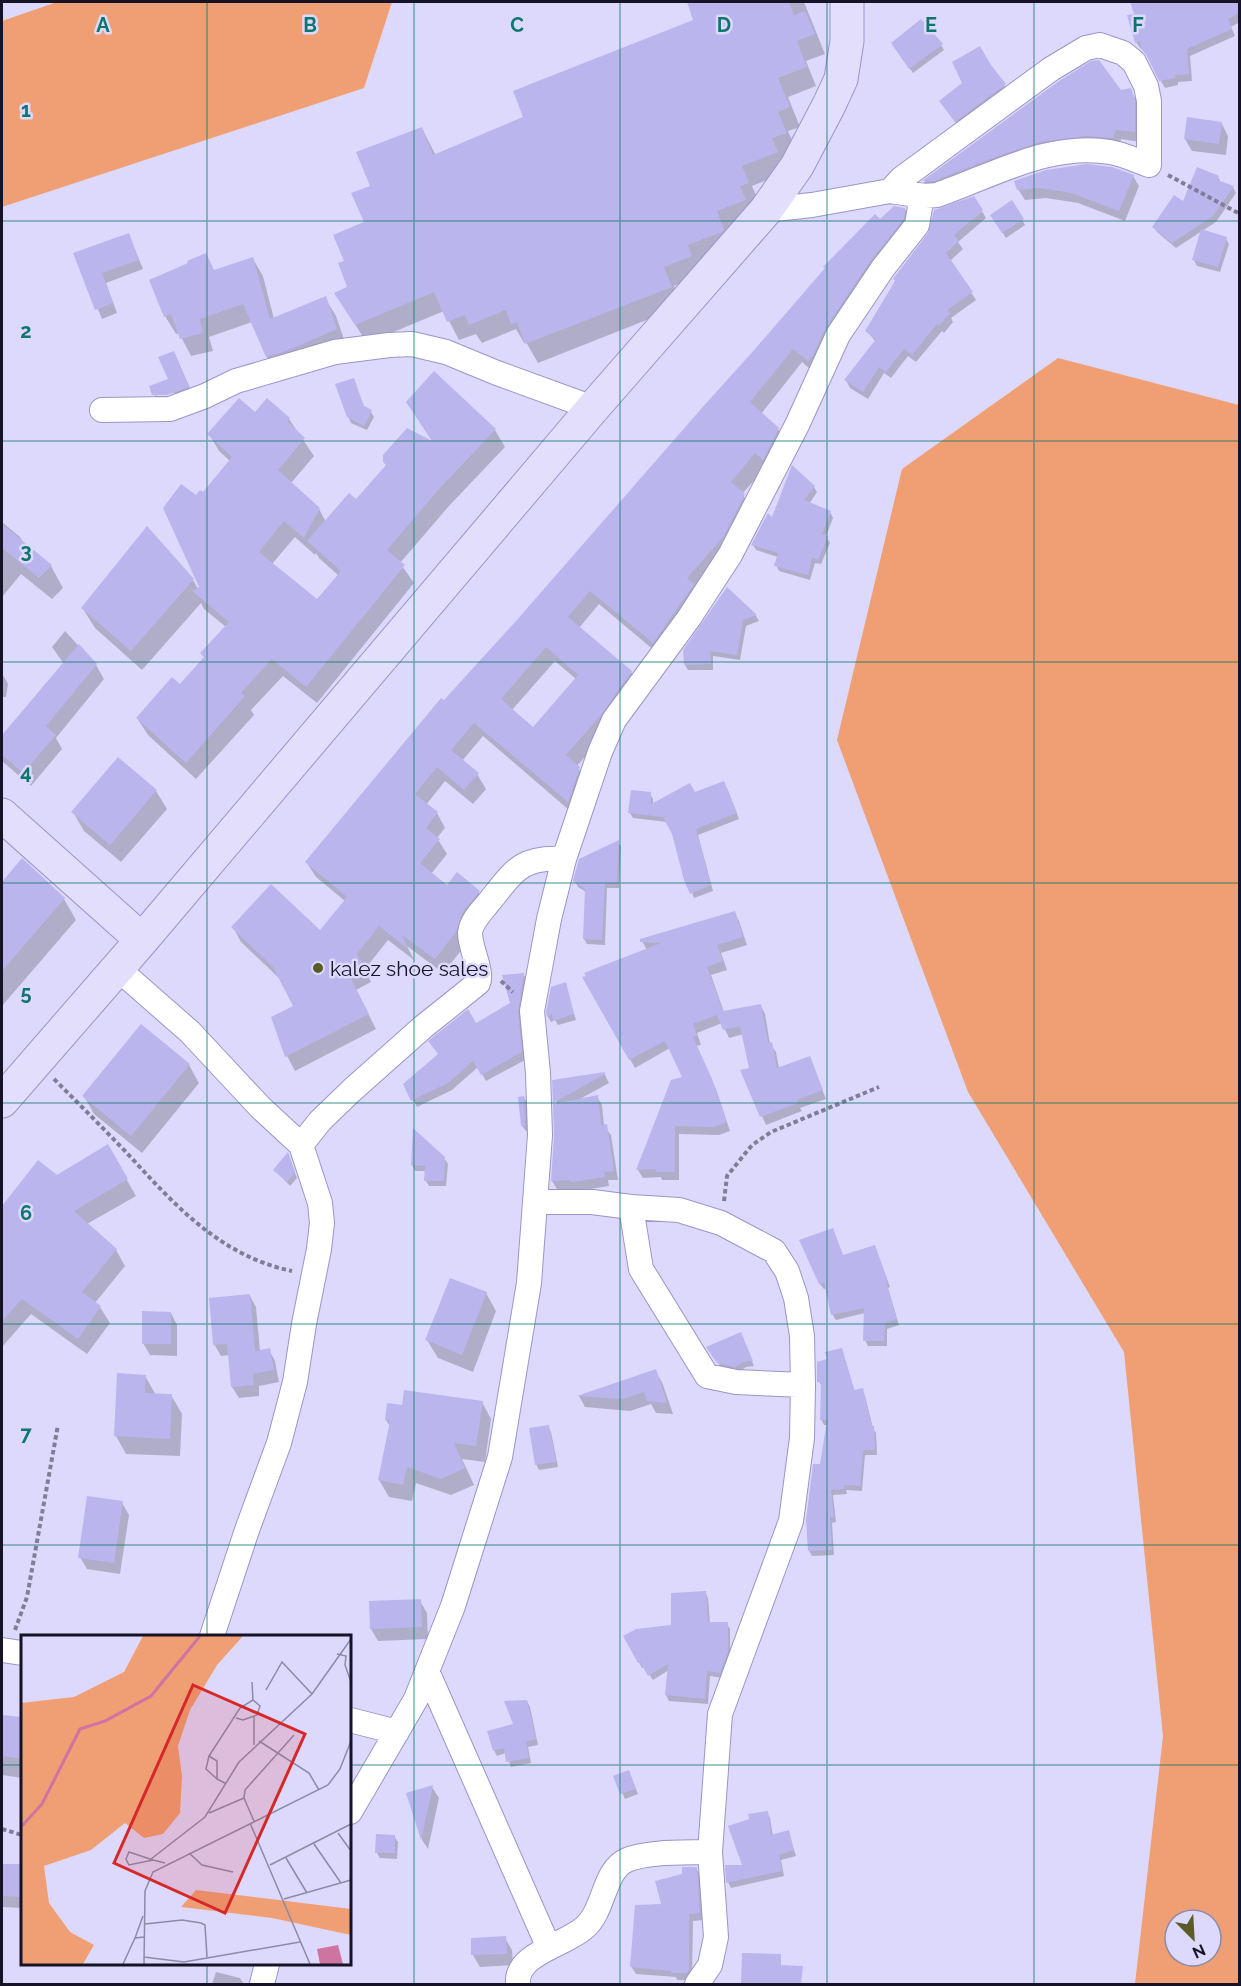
<svg xmlns="http://www.w3.org/2000/svg" width="1241" height="1986" font-family="Raleway,sans-serif">
<style>
.green{fill:#ef9f73;fill-rule:evenodd}
.shadow{fill:#0003;fill-rule:evenodd}
.building{fill:#bbb5ed;fill-rule:evenodd}
.lines{fill:none;stroke-linecap:round;stroke-linejoin:round}
.minor-casing{stroke:#9b94cb;stroke-width:26}
.secondary-casing{stroke:#9b94cb;stroke-width:35}
.path{stroke:#817d99;stroke-width:4;stroke-dasharray:4.5 3;stroke-linecap:butt}
.minor{stroke:#fff;stroke-width:24}
.secondary{stroke:#e3defc;stroke-width:33}
.grid{fill:none;stroke:#0f766e;stroke-width:1.5;stroke-opacity:0.55}
.poi-dot{fill:#5b5b28;stroke:#ddd9fc;stroke-width:2}
.labels{text-anchor:middle;dominant-baseline:central;stroke-width:5;stroke-linejoin:round;paint-order:stroke}
.poi-label{font-size:21px;fill:#161327;stroke:#ddd9fc;text-anchor:start}
.inset-river{fill:none;stroke:#ce74a1;stroke-width:3}
.inset-road{fill:none;stroke:#8d8aa7;stroke-width:1.5}
.view{fill:#d62828;fill-opacity:0.15;stroke:#d62828;stroke-width:3}
.inset-edge{fill:none;stroke:#161327;stroke-width:3}
.grid-label{font-size:20px;text-anchor:middle;font-weight:bold;fill:#0f766e;stroke:#ddd9fc;stroke-width:5;stroke-linejoin:round;paint-order:stroke}
</style>
<rect width="100%" height="100%" fill="#ddd9fc"/>
<path class="green" d="M57 2H392L364 88 2 207V21Z
M1058 358 1239 405V1984H1135L1163 1736 1124 1352 968 1092 837 740 902 469ZM1175 1920H1211V1956H1175Z"/>
<path class="shadow" d="M688 2H804L825 54 806 61 816 86 788 97 800 127 788 131 797 152 782 158 788 172 752 186 759 202 702 275 674 286 682 306 538 363 526 342 524 343 516 329 482 343 476 334 459 340 444 311 367 343 347 312 349 288 346 262 366 223 372 187 422 128 436 156 525 118 695 21Z
M1131 2H1240V22L1231 27 1235 36 1190 56 1192 81 1178 82V85L1165 88 1143 49H1141L1136 42 1135 15Z
M941 45 944 50 913 73 896 49Z
M990 66 1010 94 961 130 941 101Z
M1060 82 1121 91 1130 89 1137 102 1140 142 1121 139 1119 148 929 191 924 182Z
M1222 124 1228 136 1226 155 1192 151 1185 139Z
M1133 176 1139 186 1125 221 1078 203 1046 198 1025 200 1018 189Z
M1218 177 1221 183 1233 187 1236 193 1216 222 1202 231 1226 239 1229 244 1220 272 1197 266 1194 260 1202 231 1176 248 1157 232 1154 227Z
M1012 202 1025 225 1006 238 995 221Z
M905 209 913 224 817 375 802 362 761 414 778 429 787 444 742 494 753 510 662 657 599 604 579 628 631 672 640 687 608 730 577 766 587 783 576 816 483 736 462 761 477 774 486 789 473 804 445 781 426 805 437 813 445 828 437 838 447 854 431 874 447 887 478 892 487 907 464 947 443 973 407 946 414 960 388 940 365 969 371 982 356 990 376 1029 295 1071 287 1056 273 1018 295 1006 281 980 241 942 233 927 320 932 345 901 316 877 307 863 444 703 880 221ZM555 661 576 679 534 729 512 710Z
M982 211 986 218 958 242 963 249 950 261 976 300 951 318 953 322 944 333 942 331 916 362 908 356 891 378 884 373 868 399 850 388 846 380 876 342 867 331 896 282Z
M129 235 143 269 106 283 117 313 102 319 75 254Z
M253 259 263 276 274 319 325 298 336 316 347 348 277 375 267 357 252 322 209 337 213 351 191 356 179 333 176 334 165 316 215 271Z
M174 352 194 397 160 405 154 394 170 380ZM162 393H175V396H155Z
M408 402 495 430 505 447 449 506 400 563 414 583 317 703 283 676 251 710 254 715 196 779 148 735 137 718 180 686 205 659 202 653 226 627 204 609 201 603 142 670 95 628 83 609 193 580 200 592 196 497 203 494 230 461 219 451 209 434 255 414 289 419 314 456 291 483 319 509 326 522 434 444ZM295 537 315 555 316 553 319 558 339 576 317 602 272 564Z
M364 408 371 412 374 417 367 430 351 423 348 416Z
M814 487 817 492 809 504 830 512 833 518 826 536 830 543 821 564 815 563 810 580 779 571 776 565 778 557 756 550 753 545 772 519Z
M2 522 20 537 25 546 51 566 63 588 52 599 21 574 2 597Z
M727 590 756 616 759 621 746 626 740 660 713 656V670H688L685 665Z
M65 631 96 665 104 679 56 738 62 749 31 786 3 762 2 740 64 664 52 647Z
M2 673 8 684 6 697H2Z
M118 759 156 791 167 809 121 862 84 831 73 812Z
M727 788 739 819 698 835 713 891 694 898 674 834 667 822 633 818 630 813 650 793 653 799V804Z
M618 842 621 847 619 888H607L605 945 587 944 584 939 586 892 578 887 575 881Z
M22 860 64 899 76 920 2 1006V884Z
M734 912 739 921 747 945 721 953 727 970 711 975 724 1012 761 1006 765 1014 770 1044 776 1052 779 1069 809 1057 826 1099 800 1108 802 1111 766 1125 742 1071 750 1069 744 1034 729 1038 722 1023 697 1033 701 1045 696 1046 716 1089 730 1131 719 1135 679 1134V1180H662L661 1177 643 1178 638 1170 672 1081 684 1079 670 1048 635 1068 584 978 647 950 642 941Z
M524 975 528 982 525 1060 486 1081 478 1067 452 1090 417 1107 405 1085 476 1025 512 1004Z
M565 984 576 1020 558 1025 555 1020 551 1022 548 1017 552 988Z
M189 1065 199 1083 142 1153 94 1114 84 1096Z
M604 1073 609 1083 580 1099 597 1097 602 1105 604 1126 611 1135 618 1180H608L609 1186 578 1191 577 1189H557L552 1181 557 1105 554 1081Z
M524 1097 527 1103 528 1131H526L522 1126Z
M108 1147 136 1196 87 1224 116 1250 125 1266 95 1303 100 1307 110 1323 87 1354 31 1314 2 1347V1208L39 1162 56 1177Z
M444 1158 448 1164 446 1186H429L426 1181V1171H415L412 1165Z
M290 1160 297 1178 290 1186 275 1170Z
M801 1240 843 1256 875 1247 890 1287 888 1288 899 1325 887 1329V1346H868L865 1340V1313L836 1320 832 1314 827 1288 824 1289 820 1284Z
M486 1293 496 1311 473 1372 438 1358 427 1340Z
M250 1296 256 1307 260 1351 269 1350 275 1361 279 1382 259 1386V1396L239 1398 232 1387 230 1355 221 1356 214 1344Z
M171 1313 177 1325V1356L150 1355 143 1343Z
M743 1340 754 1366 746 1367 739 1372 722 1369 708 1347Z
M842 1349 855 1392 862 1390 865 1396 873 1428 876 1433 877 1455H865L862 1491 846 1490 847 1494 833 1495 836 1522 832 1523 834 1555 812 1556 809 1551 828 1425H824L821 1419 822 1387 819 1381 829 1360Z
M655 1371 662 1382 673 1414 656 1413 651 1404 630 1411 585 1407 579 1396Z
M145 1376 156 1395H171L182 1414 180 1456 126 1454 116 1436Z
M482 1402 491 1419 485 1462 462 1459 474 1485 451 1495 416 1483 412 1501 389 1497 379 1480 391 1428 386 1420 403 1407Z
M548 1427 551 1432 558 1467 539 1470 536 1464Z
M122 1503 129 1515 120 1574 87 1569 80 1557Z
M705 1592 708 1598 710 1623 727 1624 730 1629V1658L723 1678 710 1676 708 1704 669 1701 666 1695 669 1670 653 1680 644 1667 642 1668 625 1637 672 1627Z
M420 1601 427 1613 428 1639 378 1641 371 1629 370 1603Z
M527 1701 530 1707 538 1745 528 1747 531 1763 511 1767 506 1753 497 1756 494 1750 515 1726Z
M2 1716 22 1719V1778L2 1775Z
M629 1772 638 1794 625 1799 615 1776Z
M432 1787 439 1798 428 1849 422 1840 408 1794Z
M767 1813 770 1818 773 1836 788 1832 796 1856 781 1860 784 1876 731 1888 728 1882 744 1867Z
M394 1836 398 1842 397 1859 380 1858 377 1853Z
M2 1865 22 1866V1908L2 1907Z
M696 1868 700 1875 703 1920 693 1921 692 1978 691 1980H677L676 1977 636 1974 631 1966 683 1875Z
M505 1938 512 1950 513 1965 480 1967 473 1955Z
M216 1972 240 1978 244 1984H212Z"/>
<path class="building" d="M687 2H789L794 15 805 11 815 34 797 41 807 67 778 78 790 107 778 112 787 133 772 138 778 152 742 166 749 183 740 186 746 200 717 211 724 230 722 232 688 245 692 256 664 267 672 287 525 344 517 322 511 324 506 310 469 325 465 315 447 322 434 292 355 325 334 293 347 287 338 263 344 261 333 235 364 222 351 193 370 186 356 152 422 127 433 155 523 117 513 91 693 20Z
M1130 2H1239V13L1228 19 1232 29 1187 49 1189 74 1175 75V78L1159 81 1147 56 1142 50 1140 41 1135 43 1127 15 1134 14Z
M921 19 943 44 909 69 891 43Z
M980 46 991 65 1006 84 955 122 939 101 962 83 952 62Z
M1099 60 1121 90 1131 88 1132 91 1135 102V132L1116 130 1113 138 1086 136 1040 142 995 157 934 181H922L1059 81 1091 61Z
M1187 117 1222 122 1219 144 1184 139Z
M1087 164 1112 167 1134 175 1119 211 1071 193 1040 188 1017 190 1014 181 1046 170Z
M1197 167 1219 176 1217 180 1234 186 1213 216 1172 243 1152 227 1174 195 1183 201Z
M974 196 983 210 954 235 959 241 946 253 973 292 947 310 950 313 939 326 937 324 912 355 904 349 886 372 879 367 863 392 844 380 876 339 865 331 895 281 893 279 928 233 934 210Z
M1012 200 1024 219 1002 233 990 215Z
M894 206 905 208 904 219 871 260 826 327 813 355 808 361 793 349 750 402 779 428 763 460 755 453 731 482 745 494 724 536 687 578 694 584 653 643 590 591 568 617 632 671 601 715 566 755 580 767 568 802 474 723 451 750 479 773 464 790 437 767 415 794 438 812 426 828 440 839 420 863 447 885 457 872 480 891 462 913 456 932 435 959 402 935 408 949 379 926 357 954 364 966 349 975 369 1014 285 1057 271 1017 293 1006 273 967 231 927 271 884 320 930 347 897 305 862 441 698 444 700 516 621 701 409 755 349 825 268 823 267 875 214 880 219ZM546 647 578 675 533 727 501 699Z
M1201 229 1227 237 1218 267 1192 260Z
M129 233 139 260 102 273 113 303 95 310 73 253Z
M206 253 214 270 253 257 270 319 326 296 337 329 286 351 266 357 243 304 200 319 203 333 180 339 171 314 164 317 149 280 188 263 187 261Z
M174 351 189 387 167 395H152L149 386 168 379 158 357Z
M434 371 496 429 439 489 387 550 405 565 306 687 272 659 241 693 245 696 186 763 136 718 172 677 180 684 204 657 200 653 229 622 192 591 199 587 163 508 181 484 196 495 200 490 203 492 232 457 207 434 239 398 255 412 267 398 290 418 287 421 305 438 278 470 320 508 304 538 284 521 259 552 317 599 341 571 307 541 349 493 356 499 386 465 383 462V455L407 428 432 441 406 402Z
M354 378 364 406 372 410 364 426 347 417 335 384Z
M792 465 815 486 804 500 831 511 822 534 828 536 818 560 812 558 808 575 774 566 778 553 751 545 768 513 772 517Z
M2 524 52 565 39 578 2 548Z
M147 526 194 579 131 651 81 608Z
M727 587 757 615 743 620 737 655 710 651 711 664 684 665 683 650Z
M79 644 97 664 46 726 56 735 23 773 2 755V735Z
M118 757 157 790 110 845 71 812Z
M724 781 737 813 696 829 711 885 690 894 684 880 672 834 663 817 628 813 631 790 651 792V804L690 783 695 792Z
M619 840 617 883H605L602 940 583 939 585 889 573 881 579 859Z
M22 858 65 898 2 971V882Z
M735 911 743 937 717 945 723 961 707 967 723 1011 761 1004 768 1043 772 1042 777 1068 810 1056 823 1090 797 1100 798 1103 760 1117 740 1070 749 1068 740 1026 723 1030 717 1015 693 1024 697 1036 693 1037 712 1079 727 1122 714 1127 675 1126V1172H656V1169L636 1170 671 1080 682 1077 665 1041 629 1060 582 977 586 976 584 973 661 943 640 942V939Z
M524 973 518 1012 522 1052 481 1075 473 1061 448 1083 411 1101 403 1084 438 1054 428 1041 468 1009 476 1023 510 1003 502 975Z
M566 982 574 1014 553 1021 552 1014 547 1017 546 1012 551 987Z
M141 1024 190 1064 131 1136 82 1096Z
M605 1072V1074L553 1103 552 1080Z
M598 1095 601 1125 607 1124 614 1171 604 1172 605 1177 571 1182V1180L551 1181 554 1136 553 1104Z
M524 1096 525 1126H521L518 1097Z
M413 1128 445 1157 444 1181H424L425 1166 411 1165Z
M108 1144 128 1179 74 1211 117 1249 82 1292 101 1306 78 1339 22 1299 2 1321V1206L38 1160 57 1175Z
M288 1152 295 1172 287 1182 273 1170Z
M833 1228 843 1255 875 1245 888 1281 886 1282 897 1319 885 1323 884 1341H863L864 1308 831 1315 824 1283 819 1284 799 1240Z
M450 1278 487 1292 462 1355 425 1340Z
M250 1294 255 1351 270 1348 274 1370 253 1374 254 1385 231 1387 227 1344 213 1345 209 1298Z
M142 1311 171 1312V1344H142Z
M741 1332 753 1361 743 1362 735 1367 717 1363 706 1347Z
M842 1348 854 1390 863 1388 872 1426H874L875 1450H863L860 1486 844 1485V1489L831 1490 834 1517H830L832 1550 808 1551 806 1520 813 1464H820L827 1420H820L821 1382H817V1362L827 1359 825 1352Z
M656 1369 667 1403 647 1401 644 1392 623 1399 577 1396Z
M117 1373 146 1375 145 1393 172 1394 170 1439 114 1436Z
M404 1390 483 1401 476 1446 454 1443 465 1468 441 1479 407 1467 403 1485 378 1480 390 1421 385 1420 387 1403 402 1405Z
M549 1425 556 1462 535 1465 529 1428Z
M87 1496 123 1501 114 1563 78 1558Z
M706 1591 708 1622H728V1652L720 1673 707 1671 705 1699 665 1695 668 1664 648 1676 640 1662 638 1663 623 1636 636 1629 671 1625V1593Z
M421 1599 422 1627 370 1629 369 1601Z
M527 1700 536 1739 526 1742 529 1758 506 1762 504 1748 493 1751 487 1731 513 1724 504 1701Z
M2 1715 22 1717V1759L2 1756Z
M629 1770 636 1789 620 1794 613 1776Z
M433 1785 421 1840 406 1793Z
M768 1811 771 1835 789 1830 794 1850 779 1855 782 1871 726 1883 725 1865H742L728 1826 749 1819 748 1814Z
M376 1834 395 1835V1853H375Z
M2 1864H22V1897L2 1896Z
M682 1867H697L700 1913 689 1914V1970L687 1973H671V1971L630 1967 635 1905 661 1904 655 1881 682 1874Z
M506 1936 507 1954 471 1955V1938Z
M742 1953 781 1954V1965L803 1966 801 1984H741Z"/>
<g class="lines">
<defs>
<path id="minor" d="M766 210 812 205 890 191 901 179 1051 69 1086 48 1100 45 1123 53 1134 62 1146 86 1149 101V165C1137 161 1123 154 1110 152 1049 142 992 176 937 195L925 196 890 191
M102 410 170 409 205 396 236 381 335 352 389 345 412 344 446 352 497 373 593 408
M117 968 190 1032 260 1107 301 1145 320 1203 322 1223 319 1249 304 1324 295 1382 279 1443 247 1530 212 1636
M301 1145 320 1121 351 1091 423 1027 478 983C483 972 470 948 470 933 471 921 482 911 489 902 514 871 521 856 564 859
M535 1202H592L631 1207 641 1269 707 1376 736 1382 803 1385 802 1438 791 1521 720 1714 710 1852 716 1937 710 1965 697 1984
M631 1207 679 1210 721 1223 774 1251 787 1271 796 1298 802 1336 803 1385
M2 1650 22 1653
M427 1671 549 1948
M350 1720 397 1732
M350 1812 416 1699 453 1606 500 1457 529 1283 535 1202 540 1135 538 1073 532 1011 549 919 564 859 600 752 614 720 689 618 730 555 797 425 838 335 883 268 917 225 920 207 918 195
M262 1984 267 1964
M518 1984C515 1954 565 1945 584 1928 605 1911 603 1870 627 1860 649 1851 686 1853 710 1852"/>
<path id="secondary" d="M2 815 142 940
M2 1101 142 940 593 408 766 210 797 166 829 105 841 79 847 41V2"/>
</defs>
<use href="#minor" class="minor-casing"/>
<use href="#secondary" class="secondary-casing"/>
<path class="path" d="M1168 175 1240 214
M501 981 513 992
M54 1079C78 1103 102 1127 125 1151 173 1203 219 1256 292 1271
M724 1201 727 1176 752 1145 771 1132 879 1087
M15 1630 27 1597 58 1425
M2 1829 22 1835"/>
<use href="#minor" class="minor"/>
<use href="#secondary" class="secondary"/>
</g>
<path class="grid" d="M207 2V1636M414 2V1984M620 2V1984M827 2V1984M1034 2V1984M2 221H1240M2 441H1240M2 662H1240M2 883H1240M2 1103H1240M2 1324H1240M2 1545H1240M2 1765H22M350 1765H1240M207 1964V1984"/>
<circle class="poi-dot" cx="318" cy="968" r="6"/>
<g class="labels">
<g class="poi-label">
<text x="330" y="968">kalez shoe sales</text>
</g>
</g>
<g transform="translate(21 1635)">
<rect width="330" height="330" fill="#ddd9fc"/>
<path d="M122 1H222L196 30 169 75 157 111 161 141 159 178 142 199 123 203 104 188 70 215 23 231 28 268 49 297 73 310 62 329H0V68L53 62 103 37ZM175 255 330 274V300L251 283 160 272Z" fill="#ef9f73"/>
<path d="M317 310 322 329H299L296 314Z" fill="#ce74a1"/>
<path class="inset-river" d="M0 192 21 169 59 94 84 86 130 61 179 1"/>
<path class="inset-road" d="M316 19 325 21 324 30 330 47M245 55 261 27 291 59M215 83 222 85 236 80 239 71 232 65M238 106 288 138 298 155M233 110V81M188 121 185 134 196 144M204 148 196 144V126L188 121 219 73 232 65 231 47M188 178 223 163M233 186 223 163 224 155 273 100M229 188 289 329M317 198 330 216M293 209 320 248M168 218 181 230 212 237M265 223 286 258M130 224 184 182 218 127 291 59 330 4M132 225 108 217 105 224 108 230 132 225 144 228M249 230 330 189M263 264 330 245M124 289 161 285 180 288 184 290 186 322M114 303 122 281M123 322 163 327 279 307M102 329 114 303 123 302M123 329 124 256 132 237 307 150 319 134 330 106"/>
<path class="view" d="M172 50 284 99 204 278 93 228Z"/>
<rect width="330" height="330" class="inset-edge"/>
</g>
<g class="grid-label">
<text x="103" y="32">A</text>
<text x="310" y="32">B</text>
<text x="517" y="32">C</text>
<text x="724" y="32">D</text>
<text x="931" y="32">E</text>
<text x="1138" y="32">F</text>
<text x="26" y="117">1</text>
<text x="26" y="338">2</text>
<text x="26" y="558">3</text>
<text x="26" y="779">4</text>
<text x="26" y="1000">5</text>
<text x="26" y="1220">6</text>
<text x="26" y="1441">7</text>
</g>
<rect width="1241" height="1986" fill="none" stroke="#161327" stroke-width="6"/>
<g transform="translate(1193 1938) rotate(156)"><circle r="28" fill="#ddd9fc" stroke="#8d8aa7" stroke-width="1.5"/>
<path d="M0-4.5L10 22L0 15L-10 22Z" fill="#5b5b28"/>
<text y="-9" font-size="16" font-weight="bold" text-anchor="middle" fill="#161327">N</text>
</g>
</svg>
